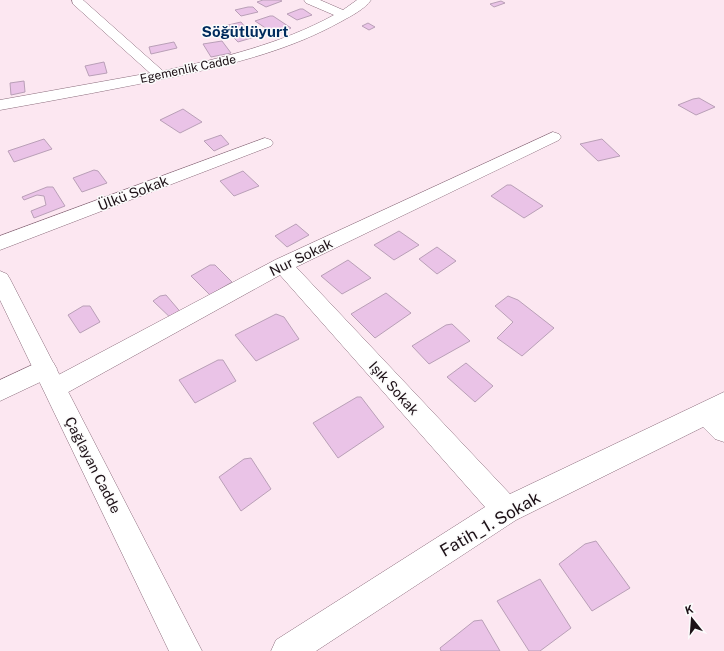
<svg xmlns="http://www.w3.org/2000/svg" width="724" height="651" font-family="'Public Sans',sans-serif">
<style>
.building{fill:#eac3e7;stroke:#b99fb7}
.lines{fill:none;stroke-linecap:round;stroke-linejoin:round}
.minor-casing{stroke:#8a6b7b;stroke-width:1}
.tertiary-casing{stroke:#8a6b7b;stroke-width:1}
.minor{fill:#fff;fill-rule:evenodd}
.tertiary{fill:#fff;fill-rule:evenodd}
.labels{text-anchor:middle;dominant-baseline:central;stroke-width:3;stroke-linejoin:round;paint-order:stroke}
.far-street-label{font-size:12px;fill:#1c1016;stroke:#fbfbfb}
.street-label{font-size:14px;fill:#1c1016;stroke:#fbfbfb}
.far-district-label{font-size:15px;font-weight:bold;fill:#002b5d;stroke:#fbfbfb}
.near-street-label{font-size:17px;fill:#1c1016;stroke:#fbfbfb}
</style>
<rect width="100%" height="100%" fill="#fce7f1"/>
<path class="building" d="M263 0H280L282 1 266 7 257 2Z
M501 1 505 3 494 7 490 4Z
M248 7H253L258 12 241 16 235 10Z
M300 9H303L312 15 297 20 287 14Z
M270 16H273L291 28 280 33 273 29H267L255 21Z
M241 22 245 27 227 31 224 26Z
M368 23 375 27 369 30 362 26Z
M253 32 258 36 238 42 233 37Z
M222 41 231 53 211 57 203 44Z
M174 42 177 48 151 54 149 47Z
M104 62 107 73 89 76 85 66Z
M24 81 25 92 11 95 10 83Z
M699 98 715 107 696 115 678 105 693 99Z
M183 109 202 122 180 133 160 120Z
M221 135 229 144 214 151 204 141Z
M44 139 52 149 14 162 8 151Z
M602 139 620 156 598 161 580 144Z
M94 170 98 171 107 183 82 192 73 178Z
M243 171 259 186 234 196 220 181Z
M507 185H511L543 206 524 218 491 196Z
M47 187H53L65 206 34 218 31 211 46 205 44 196 37 195 24 200 22 197Z
M296 224 309 235 287 247 275 236Z
M399 231 419 245 394 260 374 245Z
M437 247 456 261 437 274 419 259Z
M348 260 371 278 342 294 321 276Z
M210 265H215L232 282 210 295 191 276Z
M386 293 411 313 375 338 351 314Z
M166 295 183 315 175 322 153 301 160 296Z
M508 296 518 300 554 328 522 356 497 338 513 322 495 306Z
M83 306H90L100 322 80 333 68 315Z
M276 314 284 317 299 339 256 361 235 335Z
M452 324 470 341 429 364 412 346 446 325Z
M218 360H223L236 381 195 403 179 380Z
M466 363 493 386 475 402 447 377Z
M357 397H361L384 427 338 458 313 423Z
M251 458 271 489 241 511 219 477 244 459Z
M596 541 630 588 592 611 559 564 585 544Z
M540 579 571 628 540 651H529L497 601Z
M482 620 500 651H441L440 648 474 621Z"/>
<g class="lines">
<defs>
<path id="minor" d="M72 0H83L163 71C222 58 281 44 334 15L306 3 304 0H320L343 10 357 0H371C365 9 351 16 342 21 292 49 237 63 182 75 122 88 61 99 0 110V100L150 73 73 4Z
M553 132 559 134 561 137 559 140 296 267 510 494 724 392V442L715 439 703 427 516 520 316 651H271L276 640 485 507 280 275 63 395 55 398 47 395 43 388 47 381 275 260Z
M265 138 271 140 273 143 271 146 0 250V236Z
M45 359 53 362 57 369 53 376 0 401V380Z"/>
<path id="tertiary" d="M0 271 7 274 10 279 202 651H169L0 300Z"/>
</defs>
<use href="#minor" class="minor-casing"/>
<use href="#tertiary" class="tertiary-casing"/>
<use href="#minor" class="minor"/>
<use href="#tertiary" class="tertiary"/>
</g>
<g class="labels">
<g class="far-street-label">
<text transform="translate(188 69) rotate(-12)">Egemenlik Cadde</text>
</g>
<g class="street-label">
<text transform="translate(133 193) rotate(-21)">Ülkü Sokak</text>
<text transform="translate(301 257) rotate(-26)">Nur Sokak</text>
<text transform="translate(394 388) rotate(48)">Işık Sokak</text>
<text transform="translate(93 465) rotate(63)">Çağlayan Cadde</text>
</g>
<g class="far-district-label">
<text x="245" y="31">Söğütlüyurt</text>
</g>
<g class="near-street-label">
<text transform="translate(490 524) rotate(-30)">Fatih_1. Sokak</text>
</g>
</g>
<g transform="translate(692 619) rotate(343)" stroke="#fbfbfb" stroke-width="3" paint-order="stroke">
<path d="M0-3L7 15L0 10L-7 15Z" fill="#1c1016"/>
<text y="-6" font-size="11" font-weight="bold" text-anchor="middle" fill="#1c1016">K</text>
</g>
</svg>
